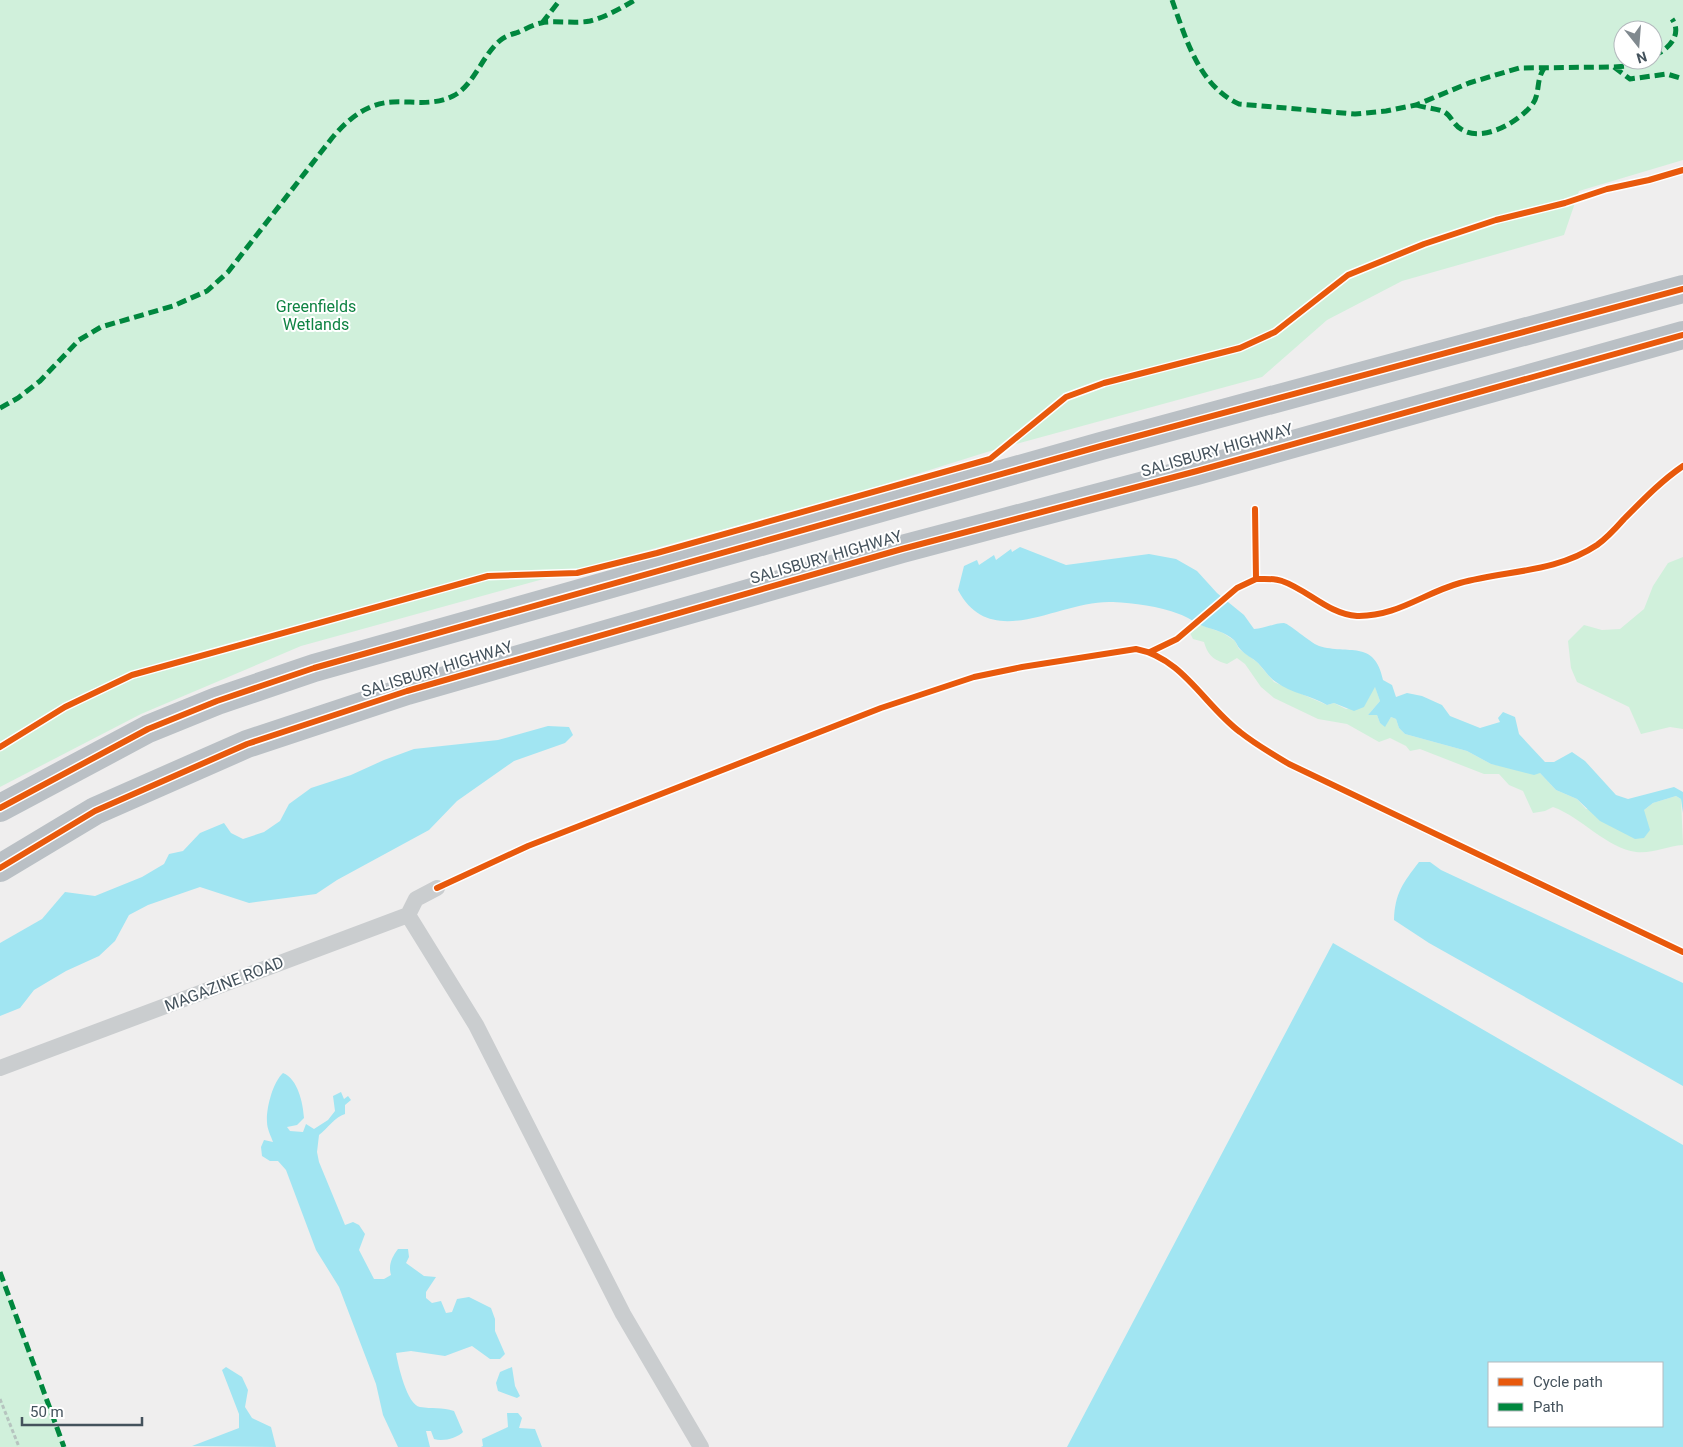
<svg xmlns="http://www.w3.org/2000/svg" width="1683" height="1447" font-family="Roboto,sans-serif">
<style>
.green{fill:#d0f0db;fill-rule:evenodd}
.water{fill:#a1e5f2;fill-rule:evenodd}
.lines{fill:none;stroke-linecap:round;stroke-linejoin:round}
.path{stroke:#b6c4bf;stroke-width:3;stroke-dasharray:4 2.5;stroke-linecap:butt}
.street{stroke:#cacdcf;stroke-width:16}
.highway{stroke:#bac0c5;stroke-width:28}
.quiet{stroke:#00873e;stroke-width:5;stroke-dasharray:10 5;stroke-linecap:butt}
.cycleway-casing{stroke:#fff;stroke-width:9}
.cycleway{stroke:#e8590c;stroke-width:6}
.labels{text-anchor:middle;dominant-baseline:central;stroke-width:4;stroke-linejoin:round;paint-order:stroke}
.park-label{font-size:16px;fill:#0f8343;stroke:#fff}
.street-label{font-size:16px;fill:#44525c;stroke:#fff}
</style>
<rect width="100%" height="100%" fill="#efeeee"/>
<path class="green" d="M0 0H1683V160L1579 191 1564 235 1402 281 1327 320 1262 377 987 452 866 490 301 646 141 714 0 787ZM1623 30H1653V60H1623Z
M1683 557V729L1670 727 1641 734 1629 707 1577 682 1571 668 1568 641 1584 625 1602 630 1620 629 1644 609 1653 586 1668 563Z
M1201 625 1223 633 1235 641 1239 649 1257 662 1274 682 1327 705 1334 703 1346 709 1364 706 1375 686 1380 701 1368 715H1377L1380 723 1385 726 1391 717 1396 719 1399 728 1405 734 1467 751 1491 764 1540 773 1556 790 1577 799 1586 809 1644 810 1653 803 1676 796 1681 799 1683 845C1667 846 1652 854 1636 852 1608 849 1581 817 1553 807L1545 811 1533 813 1523 791 1509 785 1499 774H1484L1420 749 1410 751 1406 746 1390 738 1379 742 1347 724 1318 719 1274 698 1261 687 1245 664 1237 658 1227 664C1214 660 1208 656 1204 642L1193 639 1190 633Z
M0 1272 64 1447H0Z"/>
<path class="water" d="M1020 547 1066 565 1149 554 1176 559 1197 571 1217 593 1244 615 1254 629C1264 629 1274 623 1284 623 1290 624 1309 642 1319 646 1348 655 1375 639 1383 680L1392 685 1396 697 1407 693 1422 696 1442 705 1450 716 1480 728 1500 722 1498 718 1503 712 1515 717 1519 734 1545 762H1554L1572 752 1585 761 1616 795 1628 799 1674 787 1683 792V813L1681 799 1676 796 1653 803 1644 810 1650 830 1644 838 1635 839 1600 821 1577 799 1556 790 1540 773 1534 775 1491 764 1467 751 1405 734 1399 728 1396 719 1391 717 1385 727 1380 723 1377 715H1368L1380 701 1375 687 1364 707 1354 711 1334 703 1327 705C1311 695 1292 694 1276 682 1269 678 1264 669 1258 663 1253 658 1245 655 1240 649 1237 646 1237 643 1234 640 1225 632 1214 630 1203 626 1195 623 1188 617 1179 614 1159 606 1134 603 1113 602 1060 599 992 654 958 590L964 566 977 560 979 565 994 555 996 560 1011 549 1012 552Z
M548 726 569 727 573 735 565 743 514 761 457 801 429 830 337 880 316 894 249 903 200 887 148 905 129 915 115 941 99 956 66 971 34 990 20 1008 0 1016V943L42 919 65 892 95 896 142 877 164 864 169 854 183 851 200 833 224 823 231 833 243 839 264 832 280 821 289 804 311 788 351 775 384 760 414 749 498 740Z
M1419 862H1430L1441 870 1683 983V1086L1429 943 1394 920C1395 893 1403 883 1419 862Z
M1333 943 1683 1145V1447H1067ZM1489 1363H1662V1426H1489Z
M283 1073C298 1079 303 1103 304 1118L297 1125 287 1127 290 1131 303 1132 306 1124 314 1129 328 1120 335 1111 333 1096 341 1092 344 1099 348 1096 351 1100 345 1105V1114C335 1117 328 1128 319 1135L317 1152 319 1162 345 1225 353 1222 359 1225 365 1234 359 1250 374 1279H384L391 1275C388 1265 392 1257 398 1249H408L409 1257 406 1263 424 1276 436 1277 426 1292V1298L432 1303 441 1301 446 1313 452 1312 457 1299 469 1297 491 1308 495 1319V1331L505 1354 500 1359H490L472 1346 445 1356 411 1351 396 1353C398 1365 407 1405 420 1407 432 1409 442 1407 454 1411L463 1432C457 1438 443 1442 434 1439L431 1431H426L430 1447H398L383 1415 376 1384 339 1287 316 1250 286 1170 278 1161H270L262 1156 261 1147 264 1140 273 1142C271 1136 267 1129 267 1122 266 1108 273 1082 283 1073Z
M226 1367 242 1377 248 1390 245 1407 252 1418 271 1427 276 1447 192 1446 239 1428V1414L222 1370Z
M512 1367 515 1386 520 1396 517 1398 498 1391 496 1383 500 1372Z
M507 1413H518L522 1418 519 1428 535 1429 542 1447H481L483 1446 482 1439 508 1427Z"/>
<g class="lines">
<path class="path" d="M0 1399 19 1447"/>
<path class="street" d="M408 915 476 1025 623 1314 701 1447
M0 1068 408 915 416 899 437 888"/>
<path class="highway" d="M0 808 148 729 217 701 314 668 1101 446 1683 289
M0 868 95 811 247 744 407 691 902 549 1197 471 1683 335"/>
<path class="quiet" d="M1172 0C1186 39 1199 86 1239 104L1355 114 1386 111 1416 105 1469 83 1519 68 1614 67 1630 79 1667 74 1683 79
M542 23 560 0
M1653 56C1668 50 1683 35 1672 19
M1614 67 1627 66 1642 60
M1416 105C1425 108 1434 108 1442 111 1451 114 1453 125 1461 129 1482 143 1517 123 1532 105 1541 93 1535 80 1545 67
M0 408 18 398 40 381 79 340 101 327 173 306 207 291 228 272 332 138C348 119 367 103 393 102 413 101 433 106 453 96 475 85 482 54 502 39 506 36 512 34 516 33 524 30 532 25 541 23 553 20 575 24 590 21 606 17 621 8 635 0
M0 1272 64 1447"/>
<defs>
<path id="cycleway" d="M1256 579C1264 579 1274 578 1282 581 1308 590 1328 614 1357 616 1396 617 1424 593 1460 583 1507 570 1555 573 1597 545 1607 538 1616 528 1624 519 1643 500 1661 481 1683 466
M1150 652 1177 639 1237 588 1256 579 1255 509
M0 747 65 707 132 675 488 576 577 573 657 553 990 459 1066 397 1104 383 1240 348 1275 332 1348 275 1424 244 1496 220 1565 203 1607 189 1649 180 1683 170
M0 808 148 729 217 701 314 668 1101 446 1683 289
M0 868 95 811 247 744 407 691 902 549 1197 471 1683 335
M437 888 528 846 881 708 974 677 1022 667 1136 649C1183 658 1204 705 1240 732 1255 744 1272 754 1289 764L1683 952"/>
</defs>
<use href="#cycleway" class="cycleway-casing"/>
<use href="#cycleway" class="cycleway"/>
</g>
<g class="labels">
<g class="park-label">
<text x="316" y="306">Greenfields<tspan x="316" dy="18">Wetlands</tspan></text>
</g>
<g class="street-label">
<text transform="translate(1217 450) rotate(-16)">SALISBURY HIGHWAY</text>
<text transform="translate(826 557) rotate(-16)">SALISBURY HIGHWAY</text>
<text transform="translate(437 669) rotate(-17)">SALISBURY HIGHWAY</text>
<text transform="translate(224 984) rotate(-21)">MAGAZINE ROAD</text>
</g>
</g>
<rect x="1488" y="1362" width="175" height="65" fill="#ffffff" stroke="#b4babe"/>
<rect x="1498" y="1378" width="25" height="8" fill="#e8590c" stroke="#b4babe"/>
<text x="1533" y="1387" font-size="15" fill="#44525c">Cycle path</text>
<rect x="1498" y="1403" width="25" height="8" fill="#00873e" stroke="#b4babe"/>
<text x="1533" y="1412" font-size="15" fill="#44525c">Path</text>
<g transform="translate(1638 45) rotate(163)"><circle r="24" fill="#ffffff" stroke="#b4babe"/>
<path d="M0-4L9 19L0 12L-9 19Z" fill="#80898f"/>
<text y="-8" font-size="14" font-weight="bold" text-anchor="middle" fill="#44525c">N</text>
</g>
<path d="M22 1417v8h120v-8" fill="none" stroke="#44525c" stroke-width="2.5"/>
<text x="30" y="1417" font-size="15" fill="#44525c" stroke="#ffffff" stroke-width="4" paint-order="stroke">50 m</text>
</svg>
